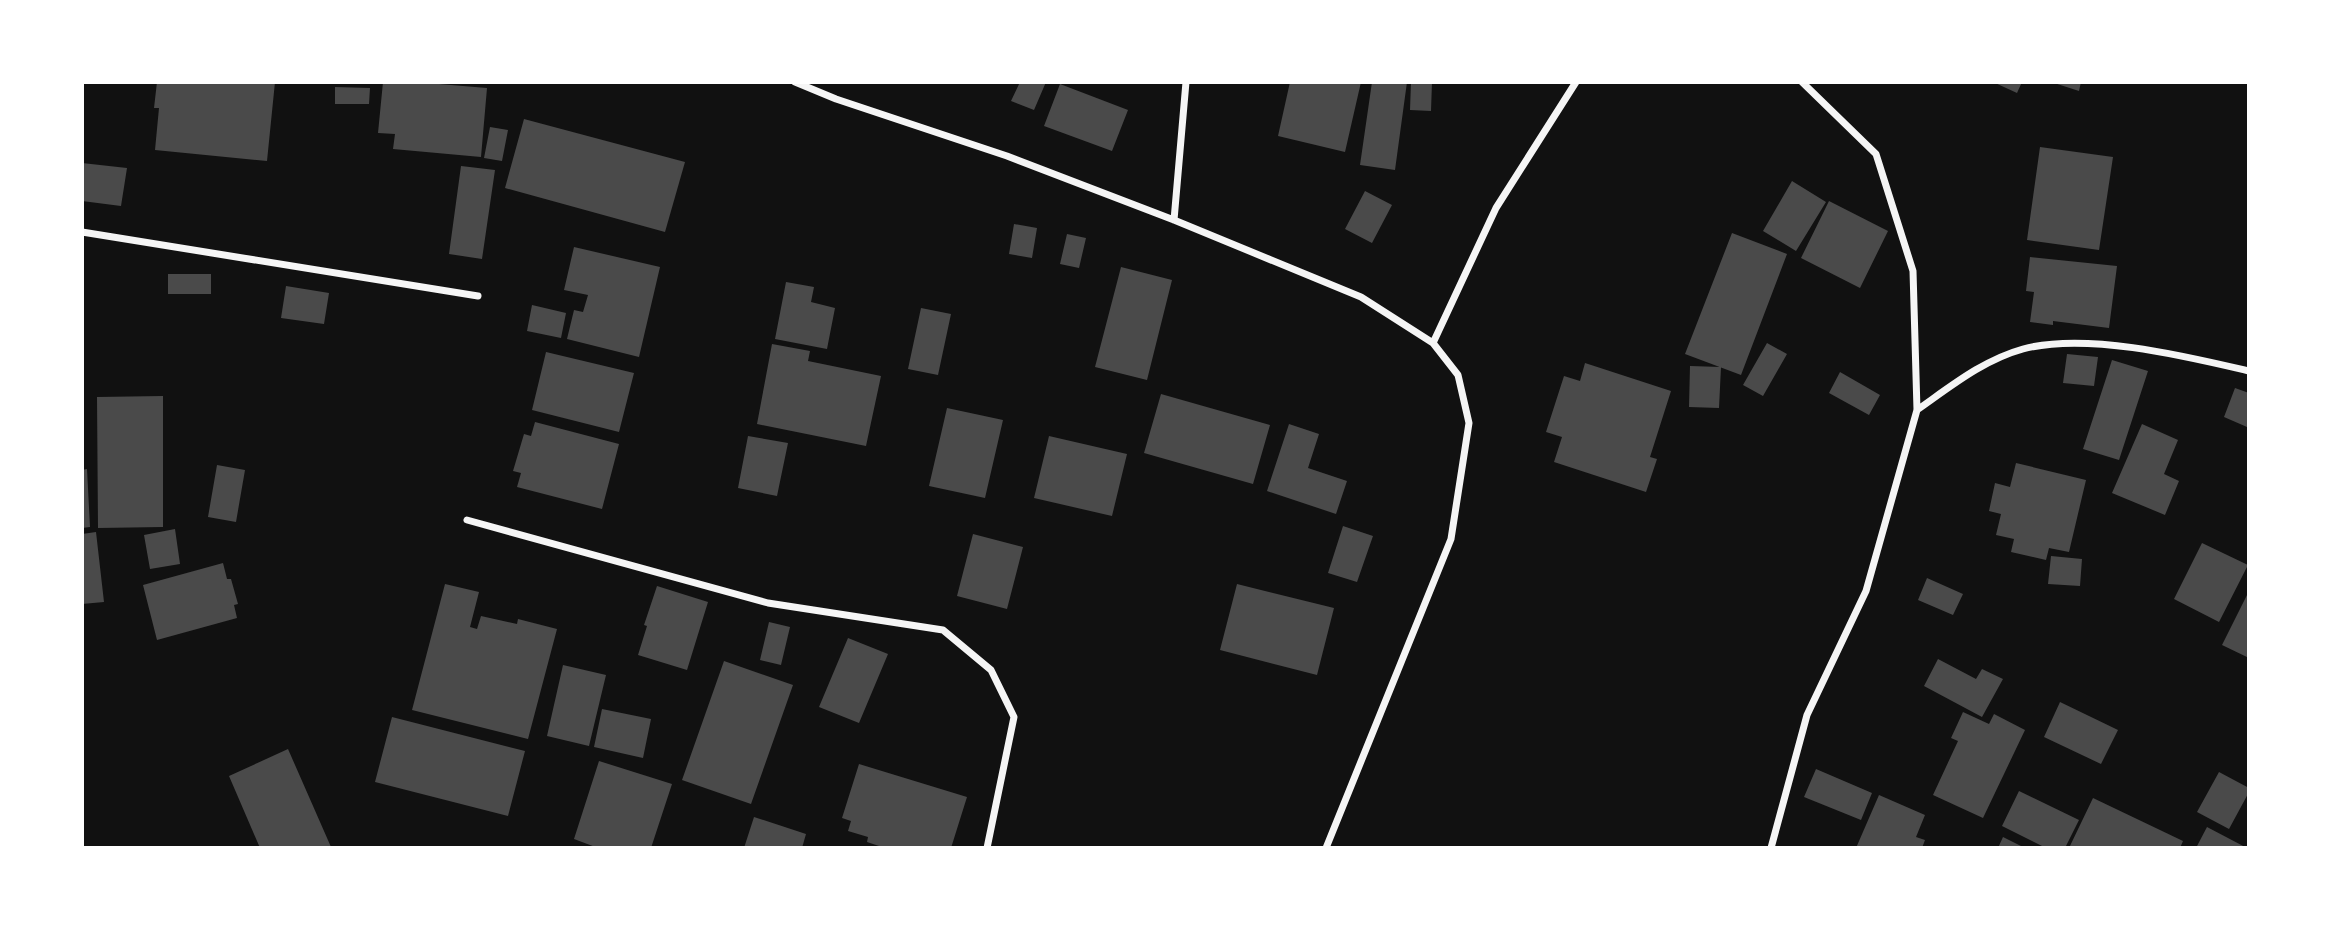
<svg xmlns="http://www.w3.org/2000/svg" width="2331" height="930" font-family="Montserrat,sans-serif">
<style>
.building{fill:#4a4a4a}
.lines{fill:none;stroke-linecap:round;stroke-linejoin:round}
.minor{stroke:#f5f5f5;stroke-width:7}
</style>
<rect width="100%" height="100%" fill="#111"/>
<path class="building" d="M157 82H275L267 161 155 150 159 108H154Z
M383 82H415L487 88 481 157 393 149 395 134 378 133Z
M1020 82H1046L1034 110 1011 101Z
M1290 82H1361L1345 152 1278 136Z
M1372 82H1407L1395 170 1360 165Z
M1411 82H1432L1431 111 1410 110Z
M1993 82H2022L2017 93Z
M2051 82H2081L2079 91Z
M1060 84 1128 110 1112 151 1044 126Z
M335 87 370 88 369 104H335Z
M524 119 685 162 665 232 505 188Z
M490 127 508 130 502 161 484 158Z
M2040 147 2113 157 2099 250 2027 240Z
M82 163 127 168 121 206 82 201Z
M461 166 495 170 482 259 449 254Z
M1792 181 1826 202 1796 251 1763 231Z
M1365 191 1392 205 1372 243 1345 229Z
M1829 201 1888 231 1860 288 1801 258Z
M1014 224 1037 228 1032 258 1009 254Z
M1732 233 1787 254 1741 375 1685 354Z
M1067 234 1086 238 1079 268 1060 264Z
M574 247 660 267 639 357 567 339 574 310 583 312 588 295 564 290Z
M2030 257 2117 266 2109 328 2053 321V325L2030 322 2034 292 2026 291Z
M1121 267 1172 280 1147 380 1095 367Z
M168 274H211V294H168Z
M786 282 814 287 811 302 835 308 827 349 775 339Z
M286 286 329 293 324 324 281 318Z
M532 305 566 313 561 338 527 331Z
M921 308 951 314 938 375 908 369Z
M1767 343 1787 354 1763 396 1743 385Z
M772 344 810 351 808 361 881 376 866 446 757 424Z
M546 352 634 373 619 432 532 410Z
M2067 354 2098 357 2094 386 2063 383Z
M2112 360 2148 371 2119 460 2083 449Z
M1585 363 1671 391 1650 457 1657 459 1646 492 1554 462 1562 437 1546 432 1564 376 1580 381Z
M1690 366 1721 367 1719 408 1689 407Z
M1840 372 1880 395 1869 415 1829 393Z
M2235 388 2249 393 2247 427 2224 417Z
M1161 394 1270 425 1253 484 1144 453Z
M163 396V527L98 528 97 397Z
M947 408 1003 420 985 498 929 486Z
M535 422 619 444 602 509 517 487 521 473 513 471 524 434 531 436Z
M1289 424 1319 434 1308 468 1347 481 1336 514 1267 491Z
M2142 424 2178 440 2164 474 2179 481 2165 515 2112 493Z
M748 436 788 443 777 496 738 488Z
M1049 436 1127 454 1112 516 1034 498Z
M2016 463 2086 480 2069 552 2049 548 2046 560 2011 552 2014 539 1996 535 2001 514 1989 511 1995 483 2010 487Z
M217 465 245 470 236 522 208 517Z
M87 469 90 527 82 528V470Z
M1343 526 1373 536 1357 582 1328 573Z
M175 529 180 564 150 569 144 535Z
M96 532 104 602 82 604V534Z
M973 534 1023 547 1007 609 957 596Z
M2202 543 2248 565 2219 622 2174 599Z
M2051 556 2082 559 2080 586 2048 584Z
M223 563 227 579H231L238 604 234 605 237 618 157 640 143 585Z
M1927 578 1963 594 1953 615 1918 600Z
M445 584 479 592 470 627 477 629 481 616 517 624 518 619 557 629 528 739 412 710Z
M1237 584 1334 608 1317 675 1220 650Z
M657 586 708 602 687 670 638 655 647 626 644 625Z
M2249 591V658L2222 645Z
M769 622 790 627 781 665 760 660Z
M848 638 888 654 859 723 819 707Z
M1938 659 1976 679 1982 669 2003 679 1982 717 1924 686Z
M724 661 793 685 751 804 682 780Z
M563 665 606 675 589 746 547 736Z
M2060 702 2118 730 2101 764 2044 737Z
M602 709 651 719 643 758 594 747Z
M1963 712 1989 724 1994 714 2025 730 1983 818 1933 795 1958 741 1951 738Z
M392 717 525 751 508 816 375 782Z
M288 749 331 847 328 848H260L229 776Z
M599 761 672 784 651 848H598L574 839Z
M859 764 967 797 951 848H885L867 842 868 837 848 831 851 821 842 818Z
M1816 769 1872 793 1861 820 1804 797Z
M2219 772 2249 788V792L2229 829 2197 812Z
M2019 791 2079 820 2065 848H2046L2002 826Z
M1879 795 1925 815 1916 837 1925 840 1922 848H1856Z
M2093 798 2183 841 2180 848H2069Z
M754 817 806 834 802 848H744Z
M2207 827 2247 848H2196Z
M2003 837 2025 848H1998Z"/>
<g class="lines">
<path class="minor" d="M795 82 836 99 1007 156 1174 220 1361 297 1433 343 1458 375 1469 423 1451 539 1326 848
M1174 220 1186 82
M82 232 478 296
M1433 343 1496 208 1576 82
M1917 410C1950 387 1983 360 2023 349 2086 332 2185 356 2249 371
M467 520 768 603 943 630 991 670 1014 717 987 848
M1771 848 1807 715 1866 591 1917 410 1913 271 1876 154 1802 82"/>
</g>
<rect width="2331" height="930" fill="none" stroke="#ffffff" stroke-width="168"/>
</svg>
